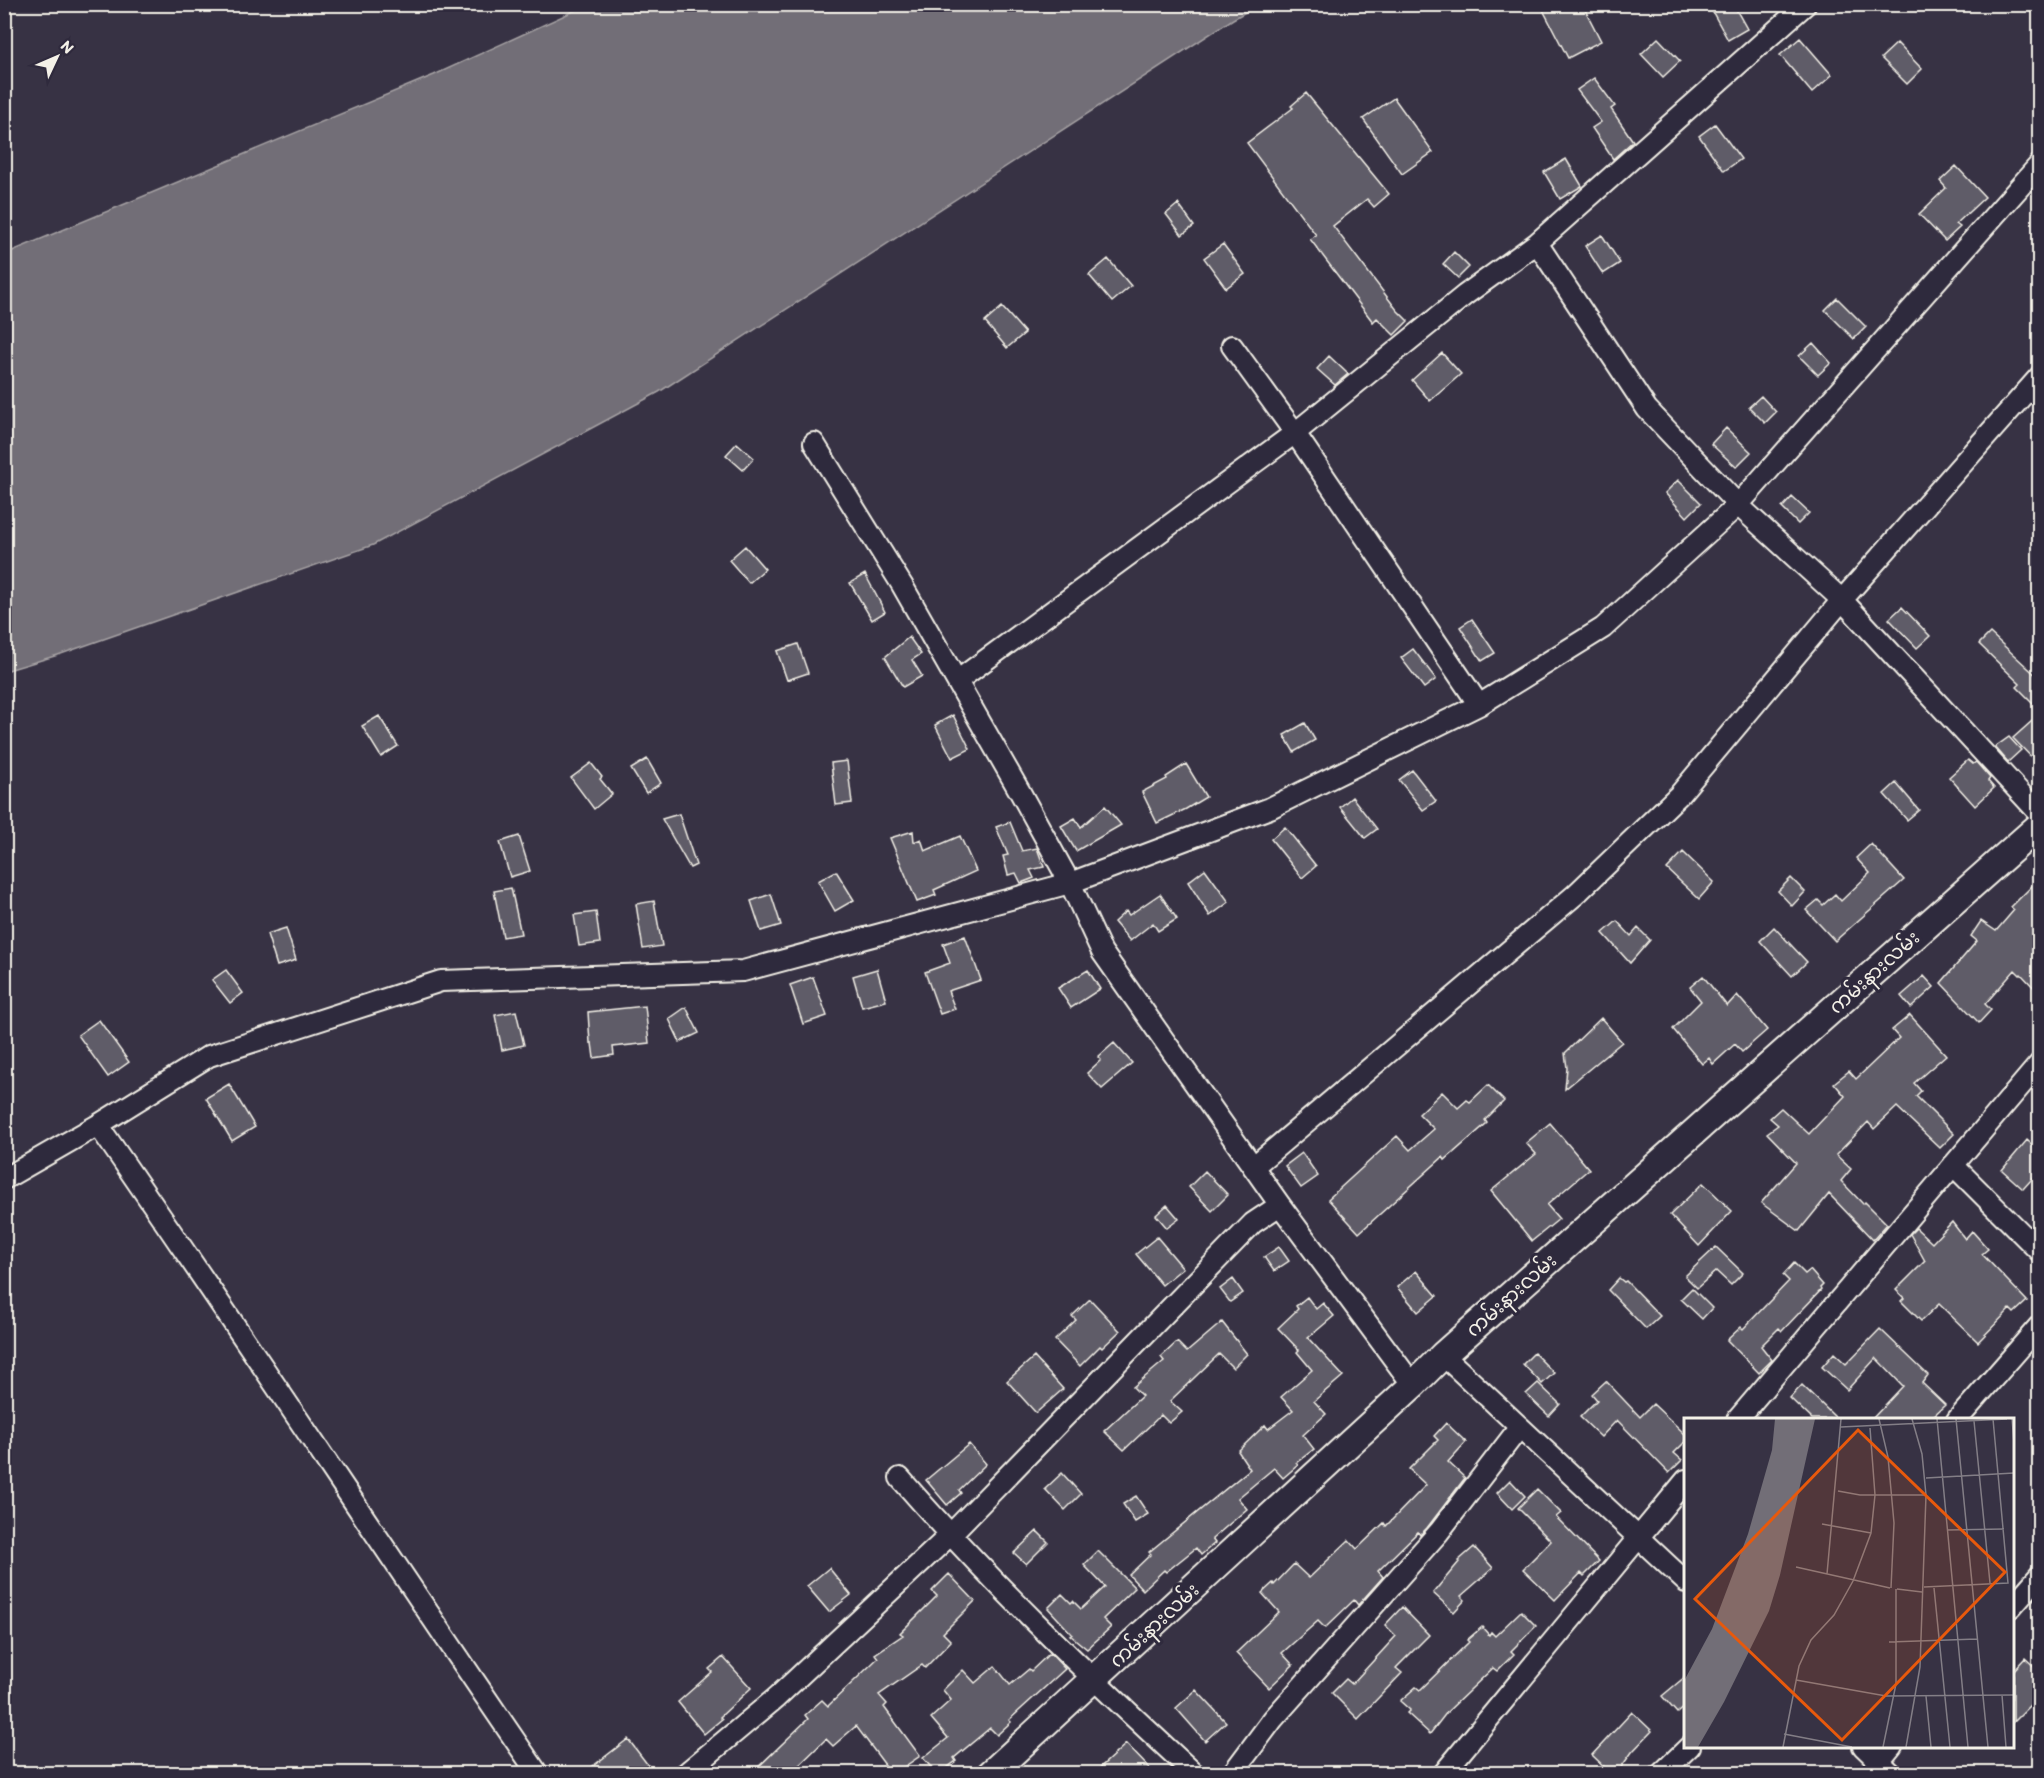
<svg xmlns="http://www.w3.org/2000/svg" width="2044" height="1778" font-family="Itim,'Noto Sans Myanmar',sans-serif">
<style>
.water{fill:#726e77;stroke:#a6a2a4;stroke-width:1.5}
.building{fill:#5f5c67;stroke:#f4f1e8;stroke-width:1.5}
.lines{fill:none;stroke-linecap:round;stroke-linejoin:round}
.minor-casing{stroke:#f4f1e8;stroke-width:24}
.major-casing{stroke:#f4f1e8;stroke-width:30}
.minor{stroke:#2f2a3d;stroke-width:20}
.major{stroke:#2f2a3d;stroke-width:26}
.labels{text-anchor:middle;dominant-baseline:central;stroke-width:6;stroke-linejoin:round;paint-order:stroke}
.street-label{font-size:20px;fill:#f4f1e8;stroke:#2f2a3d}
.inset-road{fill:none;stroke:#837e86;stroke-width:1.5}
.view{fill:#e8590c;fill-opacity:0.15;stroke:#e8590c;stroke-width:3}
.inset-edge{fill:none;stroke:#f4f1e8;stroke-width:3}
</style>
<rect width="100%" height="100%" fill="#373244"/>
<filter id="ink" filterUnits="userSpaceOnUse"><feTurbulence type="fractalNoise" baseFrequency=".0167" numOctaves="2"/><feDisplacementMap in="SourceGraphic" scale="12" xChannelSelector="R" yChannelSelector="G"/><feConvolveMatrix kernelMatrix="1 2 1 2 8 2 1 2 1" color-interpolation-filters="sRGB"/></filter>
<g filter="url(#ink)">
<path class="water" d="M589 4 1258 5 1233 19 659 392 373 545 58 655 5 671V254L434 75Z"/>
<path class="building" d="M1540 4H1582L1601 41 1568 58Z
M1719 4H1733L1747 29 1728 40 1711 9Z
M1658 38 1680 61 1663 77 1641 54Z
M1800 38 1832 75 1812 93 1780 55Z
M1897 43 1922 69 1907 84 1881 58Z
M1594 78 1615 106 1611 109 1633 141 1613 159 1592 128 1601 122 1577 90Z
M1306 93 1389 194 1374 207 1367 199 1333 226 1397 310 1408 321 1394 335 1377 318 1373 322 1310 239 1316 235 1247 143 1293 108 1291 106Z
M1394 98 1433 152 1402 174 1363 119Z
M1715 124 1741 159 1724 171 1699 136Z
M1566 159 1582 186 1560 199 1544 172Z
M1956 166 1985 197 1956 224 1960 227 1945 241 1919 214 1946 188 1940 181Z
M1178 204 1194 226 1182 235 1166 214Z
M1602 235 1620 263 1603 274 1585 246Z
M1223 244 1245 274 1226 288 1204 258Z
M1454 252 1469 267 1458 278 1443 264Z
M1108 259 1131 286 1112 302 1089 275Z
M1837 298 1866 327 1854 339 1825 310Z
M1002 307 1025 333 1007 348 985 322Z
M1813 343 1831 363 1818 375 1799 356Z
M1442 353 1461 374 1430 401 1412 380Z
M1329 356 1348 374 1335 385 1317 369Z
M1761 396 1776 412 1765 423 1749 407Z
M1726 428 1751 452 1736 467 1711 444Z
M737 443 754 458 743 470 726 455Z
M1678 480 1701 503 1687 517 1665 493Z
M1792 497 1809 513 1798 524 1782 508Z
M745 546 765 569 749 583 729 560Z
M865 574 885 612 872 620 850 583Z
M1902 607 1930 636 1917 648 1889 619Z
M1472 619 1495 653 1482 661 1460 627Z
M1990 633 2040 679V710L2017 687 2020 684 1979 644Z
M909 637 921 654 912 660 922 676 903 687 885 657Z
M798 644 808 673 787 680 777 651Z
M1413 649 1436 679 1424 688 1401 658Z
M2040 714V766L2013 738Z
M953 715 970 749 952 758 935 725Z
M379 716 398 746 381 757 362 726Z
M1305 723 1315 740 1294 752 1284 735Z
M2009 737 2021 750 2008 762 1995 747Z
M647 759 661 783 646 793 631 769Z
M1968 760 1973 764 1976 762 1990 778 1988 781 1994 788 1975 806 1949 777Z
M847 761 852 803 836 805 831 763Z
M591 763 602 777 600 779 612 794 594 809 571 778Z
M1186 764 1206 797 1186 809 1157 823 1142 792 1167 779 1166 777Z
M1412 770 1436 801 1423 810 1399 780Z
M1896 783 1919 810 1907 820 1884 794Z
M1352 797 1377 829 1365 838 1340 807Z
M1105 806 1121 825 1076 851 1061 826 1075 818 1081 827Z
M679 814 696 865 690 868 662 819Z
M1010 822 1022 851 1037 848 1044 867 1030 870 1034 878 1021 883 1016 873 1008 875 1003 856 1008 855 996 827Z
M1285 827 1316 866 1302 878 1271 839Z
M913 831 914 842 921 839 925 851 960 836 976 871 934 890 936 895 917 902 890 838Z
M519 836 530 871 510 877 500 842Z
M1871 844 1904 880 1835 941 1806 910 1818 900 1823 905 1835 894 1841 901 1870 873 1856 858Z
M1683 852 1714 882 1699 899 1667 869Z
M1205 869 1229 902 1210 916 1188 882Z
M836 871 854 900 835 911 818 881Z
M1791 878 1805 892 1792 906 1778 891Z
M2040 878V994L2021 974 2020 975 2015 970 1985 1004 1991 1010 1979 1023 1941 983 1977 941 1971 936 1981 921 1996 931 2014 910 2011 907Z
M511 888 521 934 503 937 494 891Z
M771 894 781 925 761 931 751 901Z
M1160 894 1177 919 1158 931 1153 923 1130 941 1114 922 1126 911 1129 915Z
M654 901 662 946 643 949 636 904Z
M596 912 600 943 579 946 574 915Z
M1617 921 1631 936 1638 928 1650 940 1630 963 1603 933Z
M1774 927 1807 962 1792 976 1760 941Z
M286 928 296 960 277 966 267 934Z
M965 936 981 980 948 991 955 1009 940 1014 925 972 950 963 943 944Z
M877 969 886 1001 862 1007 853 976Z
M226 970 243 993 230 1003 212 980Z
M1088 970 1100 989 1071 1008 1058 988Z
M1703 976 1727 1006 1737 995 1767 1030 1742 1052 1735 1044 1713 1064 1709 1058 1702 1064 1673 1029 1701 1001 1690 987Z
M1924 976 1934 987 1911 1008 1901 996Z
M813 977 827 1016 803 1024 790 985Z
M645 1006 649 1043 613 1047 614 1055 594 1058 592 1043H590L588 1012Z
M686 1007 699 1033 680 1042 669 1019Z
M516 1011 524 1045 502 1050 495 1015Z
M1910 1015 1946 1055 1914 1083 1921 1091 1916 1096 1954 1134 1940 1148 1897 1107 1874 1129 1868 1122 1836 1155 1851 1169 1841 1181 1863 1204 1865 1202 1887 1224 1873 1240 1829 1194 1799 1231 1761 1203 1796 1163 1767 1133 1778 1125 1770 1118 1781 1108 1809 1134 1845 1096 1834 1083 1849 1071 1856 1079 1899 1038 1892 1030Z
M1601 1018 1622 1042 1565 1089 1567 1068 1565 1053Z
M99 1020 129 1062 108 1077 78 1035Z
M1114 1043 1132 1063 1102 1089 1087 1073 1101 1060 1098 1057Z
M229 1084 255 1127 232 1141 206 1098Z
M1488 1085 1504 1101 1485 1120 1487 1123 1445 1160 1443 1157 1359 1233 1328 1199 1397 1136 1410 1150 1434 1129 1419 1114 1442 1092 1458 1108 1467 1100 1470 1102Z
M1550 1123 1589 1169 1547 1205 1559 1219 1532 1241 1491 1191 1536 1154 1526 1143Z
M2027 1140 2040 1152V1170L2023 1189 2002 1170Z
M1302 1153 1318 1176 1301 1188 1285 1166Z
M1205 1171 1228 1195 1212 1211 1189 1187Z
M1703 1183 1732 1211 1699 1246 1670 1215Z
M1167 1205 1179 1219 1167 1228 1156 1215Z
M1952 1222 1965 1239 1972 1231 1988 1249 1982 1254 2027 1301 2014 1313 2010 1309 1978 1342 1939 1304 1921 1321 1901 1301 1904 1298 1896 1290 1925 1261 1910 1234 1916 1228 1932 1243Z
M1157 1237 1183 1268 1162 1285 1136 1254Z
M1279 1247 1289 1261 1274 1271 1264 1257Z
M1716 1247 1743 1273 1731 1285 1716 1271 1697 1288 1685 1276Z
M1794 1263 1805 1274 1810 1270 1823 1285 1820 1288 1821 1290 1782 1331 1779 1328 1761 1346 1772 1360 1759 1373 1727 1340 1741 1327 1743 1329 1789 1281 1783 1275Z
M1416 1271 1437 1296 1418 1312 1397 1287Z
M1619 1278 1624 1282 1626 1281 1660 1316 1646 1329 1608 1290Z
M1233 1279 1243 1293 1230 1302 1220 1289Z
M1692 1288 1712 1308 1702 1319 1681 1299Z
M1307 1297 1316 1309 1323 1303 1334 1316 1308 1338 1343 1376 1314 1401 1326 1414 1303 1435 1314 1449 1296 1463 1298 1465 1283 1478 1274 1468 1238 1498 1247 1509 1212 1539 1215 1543 1201 1555 1196 1548 1166 1572 1164 1570 1143 1590 1129 1575 1151 1554 1149 1552 1250 1469 1238 1451 1265 1425 1268 1429 1293 1410 1281 1397 1312 1370 1297 1352 1299 1350 1278 1328 1298 1309 1296 1306Z
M1090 1299 1120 1331 1102 1348 1100 1346 1080 1366 1055 1340 1076 1320 1072 1316Z
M1222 1322 1247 1354 1233 1368 1219 1354 1170 1401 1182 1412 1169 1423 1161 1415 1124 1450 1104 1431 1142 1396 1133 1387 1164 1361 1161 1357 1177 1342 1187 1352Z
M1880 1329 1928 1375 1922 1383 1945 1405 1930 1419H1872L1903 1386 1876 1358 1847 1390 1822 1367 1834 1353 1846 1364Z
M1534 1353 1554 1373 1542 1384 1523 1364Z
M1034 1357 1063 1389 1036 1413 1007 1381Z
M1606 1381 1640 1417 1653 1404 1686 1435V1441L1674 1453 1682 1460 1669 1473 1617 1420 1601 1437 1580 1417 1597 1400 1592 1394Z
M1538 1383 1560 1404 1549 1416 1526 1394Z
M1802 1385 1837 1419H1812L1790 1398Z
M1446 1423 1466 1442 1448 1462 1465 1478 1427 1528 1420 1535 1418 1532 1378 1571 1383 1577 1358 1605 1354 1600 1325 1628 1318 1621 1282 1653 1293 1665 1269 1688 1236 1653 1279 1612 1262 1593 1273 1583 1274 1585 1294 1564 1309 1578 1349 1540 1357 1549 1384 1523 1386 1526 1426 1485 1409 1469 1438 1440 1434 1436Z
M969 1444 986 1464 959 1490 961 1493 947 1505 926 1480Z
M1062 1473 1081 1494 1065 1510 1045 1489Z
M1510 1480 1525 1496 1512 1509 1497 1493Z
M1537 1489 1561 1513 1556 1517 1599 1561 1584 1576 1581 1573 1555 1600 1523 1569 1551 1541 1518 1508Z
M1136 1496 1148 1514 1135 1522 1123 1504Z
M1037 1531 1048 1542 1026 1564 1014 1553Z
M1474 1547 1493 1568 1461 1596 1465 1600 1454 1612 1433 1593 1459 1562 1458 1561Z
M1098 1551 1135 1588 1103 1619 1111 1627 1087 1649 1070 1635 1072 1634 1048 1608 1062 1594 1071 1603 1073 1601 1081 1609 1105 1587 1084 1565Z
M829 1568 851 1595 829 1612 807 1586Z
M949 1574 975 1601 943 1633 951 1641 925 1668 922 1665 879 1695 887 1704 884 1707 920 1756 895 1773H891L856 1726 833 1746 826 1739 791 1773H752L808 1719 805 1715 822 1700 828 1706 878 1658 875 1654 903 1635 900 1633 937 1596 932 1591Z
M1402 1607 1429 1635 1396 1668 1402 1673 1358 1719 1332 1693 1346 1679 1352 1684 1396 1636 1385 1625Z
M1521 1611 1536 1626 1511 1651 1514 1654 1497 1671 1493 1668 1447 1712 1430 1734 1407 1713 1410 1710 1400 1701 1416 1687 1420 1690 1469 1642 1467 1640 1482 1627 1489 1635 1491 1632 1495 1636Z
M1050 1653 1065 1669 1009 1720 1011 1722 997 1735 990 1728 954 1758 956 1761 940 1773H936L923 1758 948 1738 931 1718 951 1700 943 1690 963 1670 975 1683 995 1666 1010 1685 1029 1669 1031 1671Z
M723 1657 751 1688 720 1717 722 1719 704 1734 678 1702 712 1672 709 1669Z
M2025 1658 2040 1672V1695L2013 1722V1671Z
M1686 1676V1705L1677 1713 1662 1696Z
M1196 1690 1226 1722 1205 1741 1176 1708Z
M1632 1712 1652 1731 1632 1752 1617 1773H1611L1592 1755Z
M628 1739 654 1773H584Z
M1126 1744 1154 1773H1094Z"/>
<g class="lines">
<defs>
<path id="minor" d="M1537 243 1647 409 1738 505 1842 600 2040 814
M1232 346 1295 433 1479 705
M814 443 902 585 1020 792 1070 883 1102 952 1280 1205 1413 1385
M957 681 1295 433 1465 295 1537 243 1806 4
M98 1125C247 1340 390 1558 538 1774
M1953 1165 2040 1252
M1253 1167 1575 895 1679 795 1842 600 2040 376
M4 1179 98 1125 209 1056 441 981 743 971 1070 883 1270 808 1479 705 1603 628 1738 505 2040 164
M1443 1355 1686 1582
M1737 1420 2040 1063
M1957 1420 2040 1325
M900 1478C991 1583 1092 1679 1195 1774
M2012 1607 2040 1575
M1863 1746 1892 1774
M1879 1762 1892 1746
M685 1774 776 1698 950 1535 1253 1223 1280 1205
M1232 1774 1273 1719 1439 1532 1519 1428
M1443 1774 1686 1480
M1661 1774 1690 1746"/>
<path id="major" d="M990 1774 1413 1385 1443 1355 2040 825"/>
</defs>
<use href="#minor" class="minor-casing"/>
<use href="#major" class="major-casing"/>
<use href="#minor" class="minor"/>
<use href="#major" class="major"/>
</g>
</g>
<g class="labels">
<g class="street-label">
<text transform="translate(1874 972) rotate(-42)">ကမ်းနားလမ်း</text>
<text transform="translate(1511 1295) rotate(-42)">ကမ်းနားလမ်း</text>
<text transform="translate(1154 1625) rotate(-43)">ကမ်းနားလမ်း</text>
</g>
</g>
<g transform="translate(1684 1418)">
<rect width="330" height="330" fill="#373244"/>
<path d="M91 1H131L96 157 85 193 40 284 14 329H0V263L28 211 64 116 88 32Z" fill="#726e77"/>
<path class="inset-road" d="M195 1 204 39 210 105 207 170M253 1 284 329M272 1 304 329M328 1 330 25M290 3 306 165M157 9 323 1M242 60 330 55M154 73 176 77H242M138 106 187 115M263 112 320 111M112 149 206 170M143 156 157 1M240 169 324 165 309 1M250 170 266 329M213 171 238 174M205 224 293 221M112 262 202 278 330 277M318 277 322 329M242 278 247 329M100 316 168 329M99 329 115 248 127 222 150 197 169 163 187 115 191 77 186 10M199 329 212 266V171M222 329 236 249 242 77 238 36 228 1"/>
<path class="view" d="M174 12 321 154 158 322 11 181Z"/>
<rect width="330" height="330" class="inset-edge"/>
</g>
<rect width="2044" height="1778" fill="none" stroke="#2f2a3d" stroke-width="24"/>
<rect x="12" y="12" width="2020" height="1754" fill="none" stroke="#f4f1e8" stroke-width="2" filter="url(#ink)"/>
<g transform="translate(57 57) rotate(46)" stroke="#2f2a3d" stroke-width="4.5" paint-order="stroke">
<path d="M0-4.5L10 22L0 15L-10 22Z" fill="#f4f1e8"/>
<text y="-9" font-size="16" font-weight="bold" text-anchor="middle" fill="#f4f1e8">N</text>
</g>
</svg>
